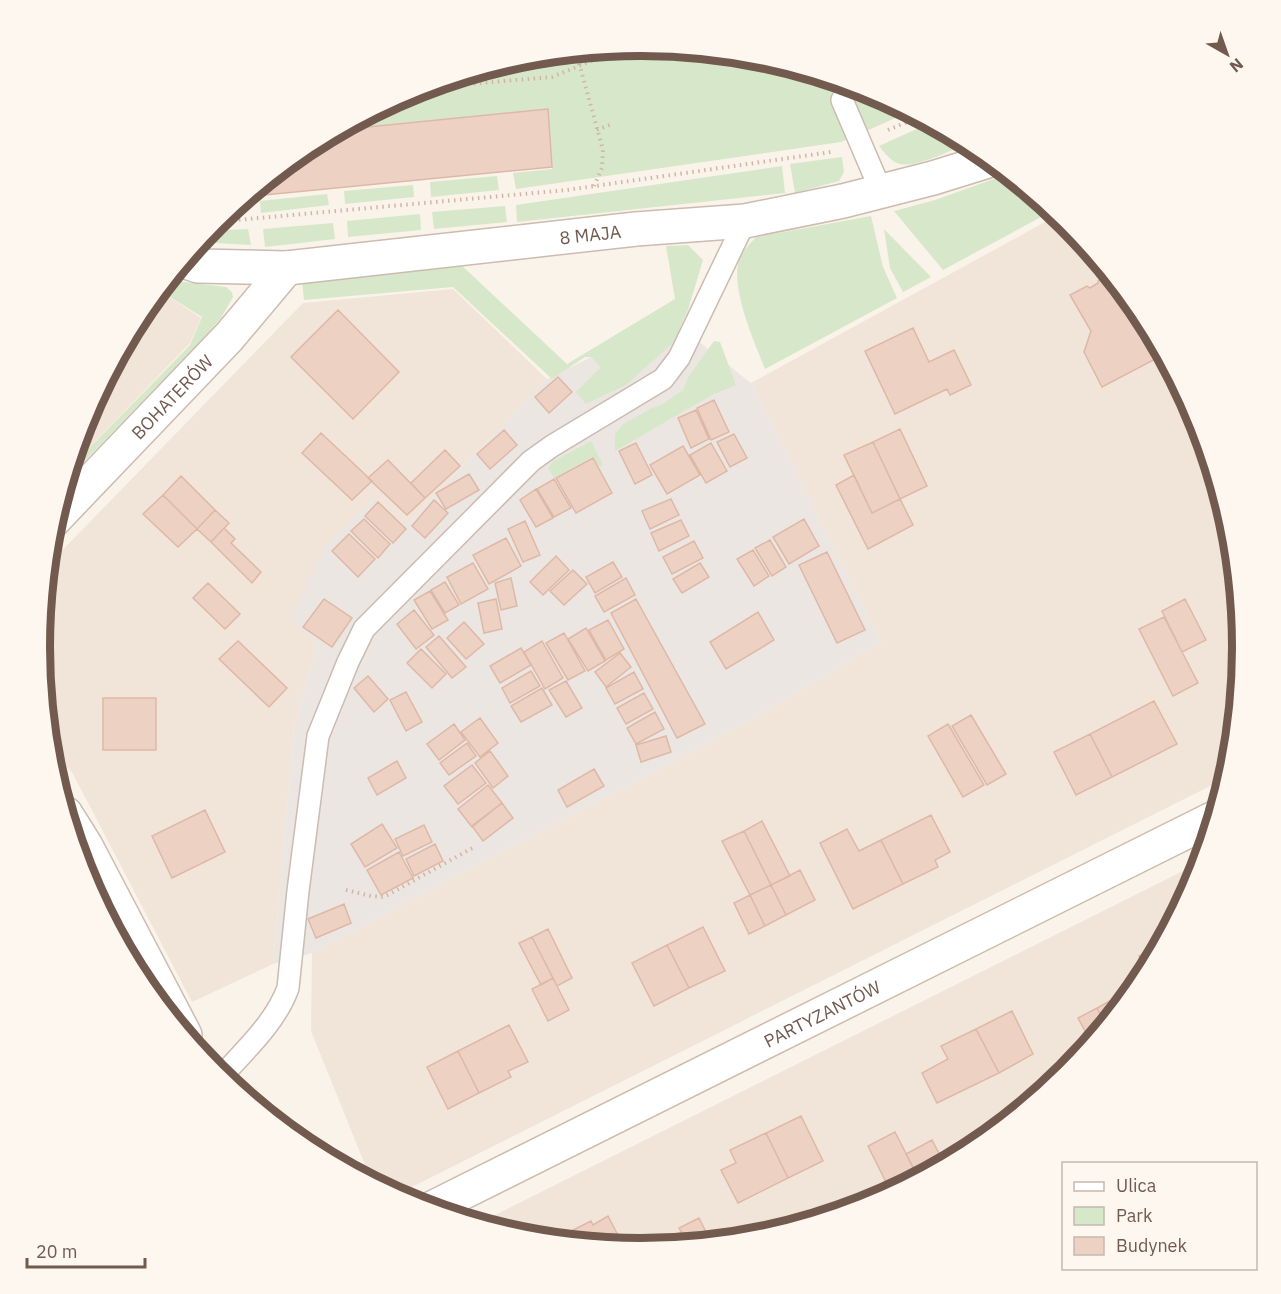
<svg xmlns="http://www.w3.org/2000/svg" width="1281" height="1294" font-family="'IBM Plex Sans',sans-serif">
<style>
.residential{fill:#f1e4d9}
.industrial{fill:#ece6e2}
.green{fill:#d7e7c9}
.building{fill:#edd2c4;stroke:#deb8a6;stroke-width:1.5}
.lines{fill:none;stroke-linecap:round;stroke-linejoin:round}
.lane-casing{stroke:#ccbbb0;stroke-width:24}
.street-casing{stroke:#ccbbb0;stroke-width:36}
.secondary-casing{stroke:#cebbae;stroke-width:36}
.path{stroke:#d2b5a7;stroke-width:4;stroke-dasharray:1.5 4.5;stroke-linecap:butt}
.lane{stroke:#fff;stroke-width:21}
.street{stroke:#fff;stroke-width:33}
.secondary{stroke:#fff;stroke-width:33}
.labels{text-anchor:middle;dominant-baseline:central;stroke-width:4.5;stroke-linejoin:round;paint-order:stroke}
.street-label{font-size:18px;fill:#725a4f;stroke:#fdf7f0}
.rim{fill:none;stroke:#725a4f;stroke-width:8}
</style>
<rect width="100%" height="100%" fill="#faf3e9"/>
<path class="residential" d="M1058 215 1066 222 1141 313 1196 417 1231 530 1242 647 1230 765 1226 778 396 1195 372 1182 311 1031 312 953 750 721 881 642 751 383Z
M453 289 547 379 406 525 317 645 294 728 273 964 192 1002 72 772 49 752 39 647 47 566 303 303Z
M159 290 201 318 190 343 69 469 85 416 141 313Z
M1201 862 1196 878 1140 981 1066 1073 974 1147 870 1203 758 1237 640 1248 523 1237 479 1223Z"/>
<path class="industrial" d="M669 318 751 383 881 642 750 721 312 953 273 964 294 728 317 645 291 619 324 548 373 498 406 525 547 379Z"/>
<path class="green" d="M641 46 758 57 871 91 909 112 841 142 516 189 513 173 552 169 547 109 338 130 411 91 523 57Z
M930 123 968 143C952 150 916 168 900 164 890 161 885 153 879 146Z
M842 157 844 172 839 181 795 193 790 164Z
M782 166 785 193 517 222 516 205Z
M1008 174 1052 211 943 270 894 211 935 200Z
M497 176 499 190 431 197 430 182Z
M413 185 414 197 345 204 344 191Z
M327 194 329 205 261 213 260 201Z
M505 206 507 222 434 229 432 212Z
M420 214 421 230 348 237 347 221Z
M871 216 883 267 897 298 765 369C755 343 727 282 741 256 744 249 751 243 756 237Z
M333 223 335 239 265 247 263 229Z
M248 229 251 245 199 242 207 231Z
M884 229 931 277 903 292 890 268Z
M688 245 703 260 688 310 673 343 626 385 586 404 576 392 601 367 591 357H585L552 379 453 287 304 300 302 282 459 263 567 364 675 299 666 246Z
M167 280 226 287 232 292 233 297 221 318 202 340 66 480 69 469 190 345 202 317 159 290Z
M714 341 720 342 736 385 712 395 615 451V434L622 425 652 408 661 405 683 390 689 376Z
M591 441 603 465 599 467 592 457 554 478 548 468 552 462Z"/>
<path class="building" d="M548 109 552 167 245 197 307 147 338 130Z
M1103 267 1141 313 1163 355 1102 387 1084 352 1091 331 1070 295 1087 286 1090 288 1098 283V281L1106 275Z
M338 310 399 372 353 419 291 357Z
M913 328 929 362 954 350 971 385 950 395 947 389 895 414 865 351Z
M558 377 572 392 549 413 535 397Z
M714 400 729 432 711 440 697 408Z
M696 410 709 439 691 448 678 418Z
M900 429 927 486 900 499 873 442Z
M504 430 517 445 490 469 477 454Z
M321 433 372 481 352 500 302 453Z
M734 434 747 458 730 467 717 442Z
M873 442 900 499 872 513 844 455Z
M636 443 652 475 635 484 619 451Z
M711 443 727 471 706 483 690 455Z
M683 446 700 475 667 494 650 465Z
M445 450 460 466 425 498 411 483Z
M593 458 612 493 576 513 556 478Z
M388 460 425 498 407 515 368 478Z
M469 474 479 490 446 509 436 493Z
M854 475 872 513 900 499 913 525 868 549 836 485Z
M181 476 215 510 197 529 163 495Z
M554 479 571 508 554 517 537 489Z
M536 489 553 518 536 527 520 500Z
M163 495 197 529 178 547 143 514Z
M671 499 679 515 650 529 642 511Z
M434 500 448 513 425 538 412 526Z
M378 502 406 529 393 543 365 516Z
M215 510 229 523 211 542 197 529Z
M364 519 390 544 378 558 351 531Z
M804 519 819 546 789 564 773 537Z
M681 520 689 536 659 551 651 533Z
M525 521 540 555 523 562 508 529Z
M224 528 235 539 231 543 261 572 252 583 211 542Z
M349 534 375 559 358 577 332 551Z
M506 538 521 566 489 584 473 555Z
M770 540 786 567 772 576 755 548Z
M694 541 703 558 672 574 663 557Z
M753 550 769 576 754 586 737 559Z
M827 552 865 630 837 643 799 565Z
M556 556 569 570 543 595 530 582Z
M613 562 622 577 595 593 586 577Z
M473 563 488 589 461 604 447 577Z
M700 563 709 577 682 593 673 579Z
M573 570 587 584 564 605 550 591Z
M511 578 517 606 501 610 495 583Z
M626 578 635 595 604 612 595 596Z
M445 582 459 605 445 613 431 590Z
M208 583 240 614 225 629 193 598Z
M430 591 448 620 432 629 414 600Z
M324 599 352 618 332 647 303 627Z
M496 599 502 629 484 633 478 603Z
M636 599 705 724 677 738 611 613Z
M1185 599 1206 640 1182 652 1162 611Z
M414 610 434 635 416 649 397 624Z
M758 612 774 640 726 669 710 642Z
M1164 617 1198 683 1173 696 1139 629Z
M608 620 624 649 606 660 589 630Z
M464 622 484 644 466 659 447 638Z
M586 628 605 661 588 671 568 639Z
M564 633 585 671 568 680 546 643Z
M439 636 466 667 452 678 426 647Z
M238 641 287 688 269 707 219 659Z
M542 641 563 678 545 689 524 652Z
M521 648 531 665 500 683 490 666Z
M421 649 446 674 432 688 407 663Z
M620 653 631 667 606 687 595 672Z
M531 671 540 686 510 703 502 688Z
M634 672 643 689 615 704 606 688Z
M368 676 388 699 374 712 354 688Z
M566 681 582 708 566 717 549 690Z
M542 688 552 705 521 722 511 706Z
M406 692 422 722 406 731 390 700Z
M644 693 653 709 626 724 617 708Z
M103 698H156V750H103Z
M1154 701 1177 744 1112 777 1090 734Z
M655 712 664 729 636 744 627 728Z
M971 715 1006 774 987 785 952 726Z
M480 718 498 743 480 757 461 732Z
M454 724 465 740 439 760 427 744Z
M948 724 984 785 963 797 928 736Z
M1090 734 1112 777 1076 795 1054 752Z
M666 736 671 752 641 762 636 745Z
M467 743 476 756 449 775 440 763Z
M490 751 508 776 493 788 475 763Z
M397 761 406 778 377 795 368 778Z
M472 765 486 783 458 804 444 786Z
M594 769 604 786 567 807 558 790Z
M488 785 502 803 472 827 458 809Z
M502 803 513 818 483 841 472 826Z
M205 810 225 852 172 878 152 836Z
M931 815 950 852 935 860 938 867 903 884 881 840Z
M762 821 790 876 771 885 744 831Z
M382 824 397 848 365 867 351 844Z
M424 825 432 842 403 856 395 839Z
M847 829 859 851 881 840 903 884 853 909 820 843Z
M744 831 771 885 750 895 722 841Z
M435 844 443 861 414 876 406 859Z
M399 852 413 878 381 895 367 870Z
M800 870 815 900 786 915 771 885Z
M771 885 786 915 765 926 750 895Z
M750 895 765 926 749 934 734 903Z
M344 904 351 923 316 938 308 919Z
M703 927 725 971 689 988 667 945Z
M548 929 572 978 557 986 532 937Z
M1165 936 1146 970 1139 956 1156 948 1153 942Z
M532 937 553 978 541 985 519 943Z
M667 945 689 988 654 1006 632 963Z
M553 978 569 1010 548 1021 532 989Z
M1113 999 1118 1009 1105 1024 1097 1008Z
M1097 1008 1105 1024 1091 1042 1078 1018Z
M1012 1011 1033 1054 999 1073 976 1029Z
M509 1025 528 1062 508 1071 511 1077 479 1093 458 1051Z
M976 1029 999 1073 937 1103 922 1073 948 1059 941 1046Z
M458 1051 479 1093 448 1109 427 1067Z
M801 1116 823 1161 788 1178 766 1133Z
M895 1132 918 1177 891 1192 868 1146Z
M766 1133 788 1178 738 1203 721 1170 736 1163 730 1150Z
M932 1140 944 1163 918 1177 906 1154Z
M608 1216 624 1247 553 1240 591 1221 593 1225Z
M699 1218 711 1242 688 1244 679 1228Z
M682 1232 688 1244 663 1246 661 1242Z"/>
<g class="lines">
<defs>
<path id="lane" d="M842 100 881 191
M221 1077C245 1050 276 1022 288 988L298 891 318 736 348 662 364 629 531 461 552 446 663 379 679 358 745 221"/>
<g id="street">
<path id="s1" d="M183 261 198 266 287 268 636 229 745 221 843 201 933 178 991 160"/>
<path id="s2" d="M53 521 229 337 287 268"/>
</g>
<g id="secondary">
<path d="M66 814 86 846 185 1035"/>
<path id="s3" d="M430 1209 1214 818"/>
</g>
</defs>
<use href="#lane" class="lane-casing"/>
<use href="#street" class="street-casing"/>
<use href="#secondary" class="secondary-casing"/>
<path class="path" d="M576 52 603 150 602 168 594 186
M420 88 552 77 625 47
M597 130 612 124
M888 130 919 117
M215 222 567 190 831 152
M346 890 371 896 384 897 476 846"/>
<use href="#lane" class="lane"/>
<use href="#street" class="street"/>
<use href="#secondary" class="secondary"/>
</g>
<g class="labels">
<g class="street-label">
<text stroke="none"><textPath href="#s1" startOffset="410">8 MAJA</textPath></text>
<text stroke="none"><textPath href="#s2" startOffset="172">BOHATERÓW</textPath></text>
<text stroke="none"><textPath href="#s3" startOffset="438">PARTYZANTÓW</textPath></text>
</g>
</g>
<path d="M0 0H1281V1294H0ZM50 647a591 591 0 1 1 1182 0a591 591 0 1 1-1182 0Z" fill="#fdf7f0" fill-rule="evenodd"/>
<path class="rim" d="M50 647a591 591 0 1 1 1182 0a591 591 0 1 1-1182 0Z"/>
<rect x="1062" y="1162" width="195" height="108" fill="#fdf7f0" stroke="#c5b8b0" stroke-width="1.5"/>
<rect x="1074" y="1182" width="30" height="9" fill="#ffffff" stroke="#c5b8b0" stroke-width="1.5"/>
<text x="1116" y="1192" font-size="18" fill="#725a4f">Ulica</text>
<rect x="1074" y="1207" width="30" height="18" fill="#d7e7c9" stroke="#c5b8b0" stroke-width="1.5"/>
<text x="1116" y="1222" font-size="18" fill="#725a4f">Park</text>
<rect x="1074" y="1237" width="30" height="18" fill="#edd2c4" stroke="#c5b8b0" stroke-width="1.5"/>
<text x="1116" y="1252" font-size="18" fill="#725a4f">Budynek</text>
<g transform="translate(1227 54) rotate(140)" stroke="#fdf7f0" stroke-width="4.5" paint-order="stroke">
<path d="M0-4.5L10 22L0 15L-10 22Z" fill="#725a4f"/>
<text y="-9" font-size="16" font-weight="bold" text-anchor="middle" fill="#725a4f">N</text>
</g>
<path d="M27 1258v9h118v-9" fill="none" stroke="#725a4f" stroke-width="3"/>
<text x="36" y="1258" font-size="18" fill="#725a4f" stroke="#fdf7f0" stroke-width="4.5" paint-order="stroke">20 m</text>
</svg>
